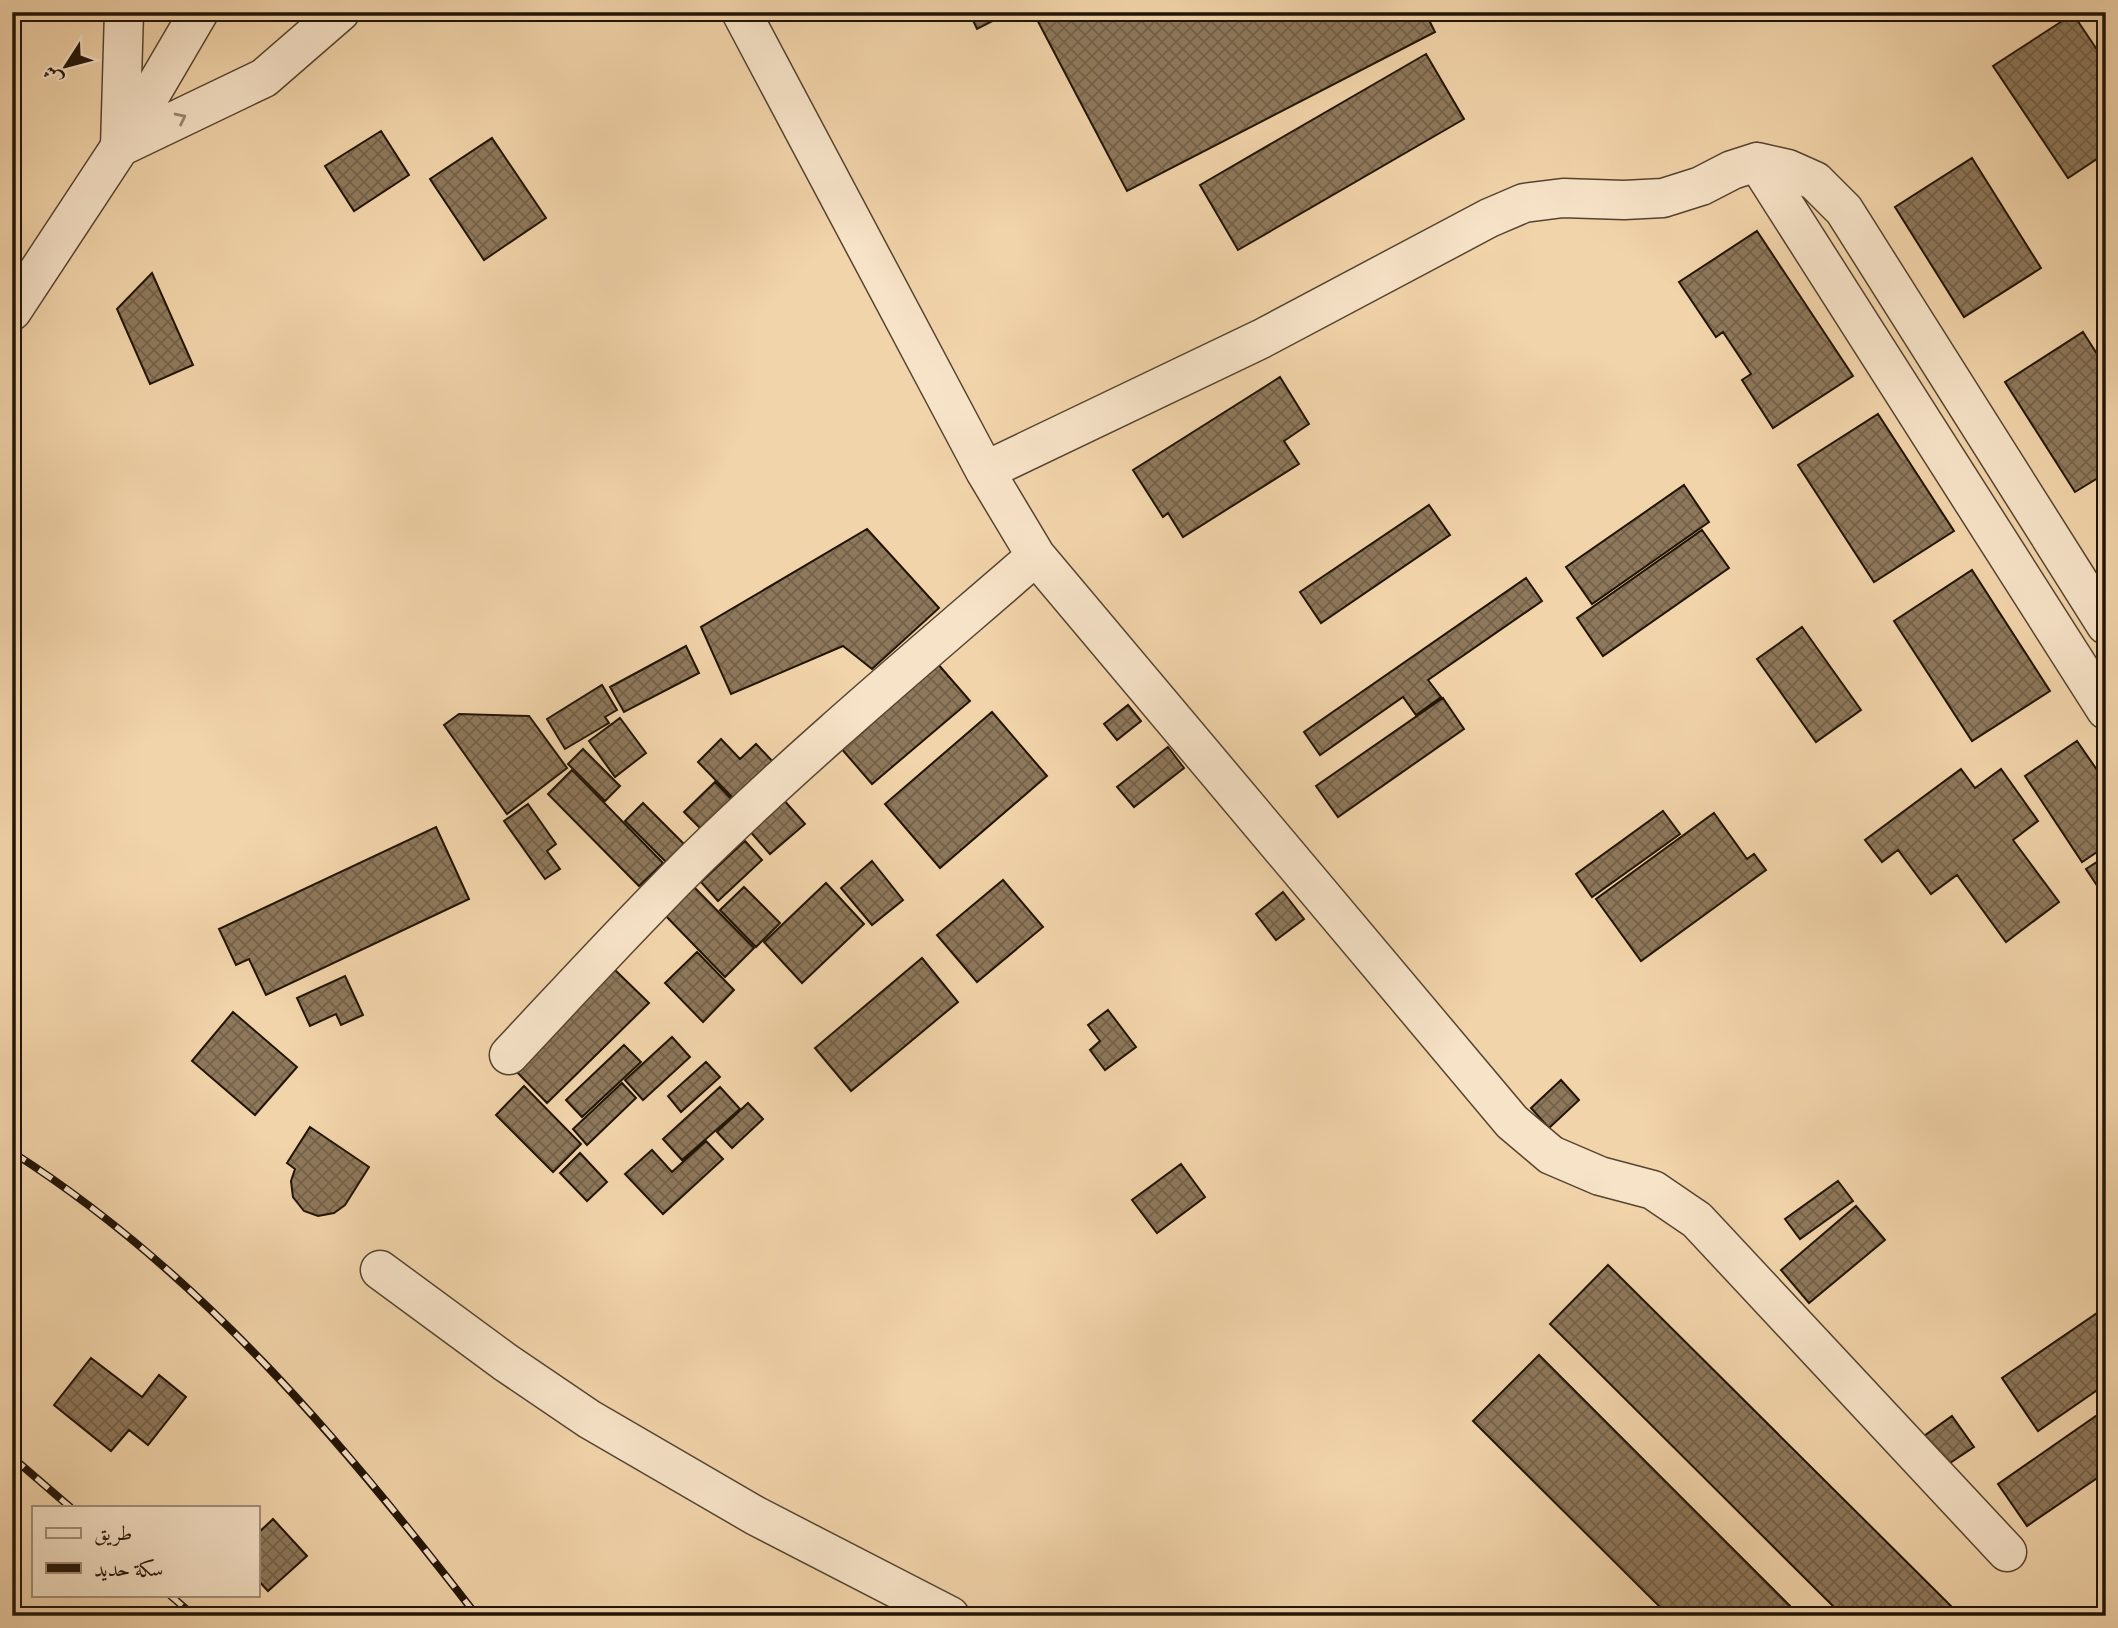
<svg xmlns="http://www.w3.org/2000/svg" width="2118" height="1628" font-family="'IM FELL Double Pica',Amiri,serif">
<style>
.building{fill:url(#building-cross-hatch);stroke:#211406;stroke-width:2}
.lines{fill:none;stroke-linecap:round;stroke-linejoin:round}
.minor-casing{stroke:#55442f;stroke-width:41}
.tertiary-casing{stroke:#55442f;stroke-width:41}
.minor{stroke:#f7e3c8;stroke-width:38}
.tertiary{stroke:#f7e3c8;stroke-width:38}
.rail-casing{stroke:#211406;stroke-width:8}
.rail{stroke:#f7e3c8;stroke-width:5;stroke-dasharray:16;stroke-linecap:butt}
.oneway{stroke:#978671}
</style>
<defs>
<pattern id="building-cross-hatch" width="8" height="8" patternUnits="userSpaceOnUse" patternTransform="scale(1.75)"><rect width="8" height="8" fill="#8e785b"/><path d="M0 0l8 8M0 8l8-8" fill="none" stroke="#746149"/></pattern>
</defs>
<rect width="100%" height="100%" fill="#f2d4aa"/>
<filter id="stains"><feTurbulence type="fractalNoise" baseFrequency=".00286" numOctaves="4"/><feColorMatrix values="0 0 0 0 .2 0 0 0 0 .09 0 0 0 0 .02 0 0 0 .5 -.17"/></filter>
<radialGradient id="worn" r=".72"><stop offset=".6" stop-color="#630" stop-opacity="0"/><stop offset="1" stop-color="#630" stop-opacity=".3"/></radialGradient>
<path class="building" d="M969 12H1010L977 29Z
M1033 12H1425L1435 32 1127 191Z
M2073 14 2106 63V153L2068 178 1993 66Z
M1426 54 1464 119 1238 250 1200 185Z
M381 131 409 175 354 211 325 166Z
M492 138 546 218 484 260 430 179Z
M1972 158 2041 268 1964 317 1895 207Z
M1757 231 1853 376 1773 428 1742 380 1751 374 1723 332 1716 337 1679 282Z
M152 273 193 365 150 384 117 309Z
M2083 332 2106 368V473L2075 492 2005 382Z
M1280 377 1309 424 1284 441 1299 464 1183 537 1168 513 1163 517 1133 470Z
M1878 414 1954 531 1874 582 1798 465Z
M1684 485 1709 522 1592 604 1566 567Z
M1429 505 1450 535 1321 623 1300 592Z
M867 529 939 608 872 669 843 646 731 694 701 627Z
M1702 530 1729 568 1603 656 1577 618Z
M1972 570 2050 691 1972 741 1894 621Z
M1526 578 1542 601 1428 680 1441 697 1416 715 1403 697 1320 755 1304 732Z
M1802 627 1861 710 1816 742 1757 659Z
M686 646 699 673 624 712 610 687Z
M937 663 970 701 872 784 840 747Z
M602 685 617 710 605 717 609 723 565 749 547 719Z
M1443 698 1464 729 1338 817 1316 786Z
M1128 705 1141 721 1117 740 1104 724Z
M992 712 1047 776 940 868 885 804Z
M459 714 529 716 567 768 507 814 444 725Z
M620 718 646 753 615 777 589 741Z
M721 739 740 759 756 744 775 764 737 802 698 762Z
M2077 741 2106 783V846L2082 862 2025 776Z
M1168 747 1184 768 1134 807 1117 787Z
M583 749 620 786 605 801 568 764Z
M1961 769 1975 788 2001 769 2038 821 2013 840 2059 902 2006 942 1957 875 1931 894 1898 850 1882 862 1865 840Z
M572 770 663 863 639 886 548 794Z
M715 782 735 803 705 833 684 812Z
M782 798 805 824 770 854 748 829Z
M643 803 685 845 667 863 625 821Z
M528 804 556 844 547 851 560 869 545 879 504 821Z
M1663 811 1680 834 1592 897 1576 874Z
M1714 813 1747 859 1754 854 1766 870 1641 961 1596 899Z
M436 827 469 899 266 995 249 959 236 965 219 929Z
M745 841 762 860 718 901 701 882Z
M2106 856V899L2086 869Z
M872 861 903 900 872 925 841 888Z
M1003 880 1043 927 977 982 937 935Z
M690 883 754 948 725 977 661 911Z
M826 883 864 924 802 983 764 942Z
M744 887 780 923 756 947 720 910Z
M1283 892 1304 919 1276 940 1256 914Z
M697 952 734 990 703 1022 665 983Z
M922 958 958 1002 851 1091 815 1048Z
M615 970 649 1003 547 1103 514 1069Z
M345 976 363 1015 341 1025 336 1014 310 1026 297 998Z
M1108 1010 1136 1047 1105 1070 1090 1050 1100 1041 1088 1025Z
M233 1012 297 1067 255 1115 192 1061Z
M672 1037 690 1057 643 1100 625 1080Z
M624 1045 641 1062 582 1117 566 1100Z
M706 1062 720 1077 681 1112 668 1096Z
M1561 1080 1579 1100 1549 1128 1531 1108Z
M622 1083 636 1098 587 1145 573 1129Z
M524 1086 581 1144 553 1172 496 1115Z
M720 1087 740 1109 682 1160 663 1139Z
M748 1103 763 1119 732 1148 717 1132Z
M310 1127 369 1167 345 1205 334 1213 318 1216 304 1211 293 1197 291 1181 295 1169 287 1163Z
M706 1141 723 1159 663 1214 625 1174 652 1150 672 1172Z
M580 1153 607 1182 587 1201 560 1173Z
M1181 1164 1205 1197 1157 1233 1132 1200Z
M1838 1181 1853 1201 1800 1239 1785 1219Z
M1856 1206 1885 1240 1809 1303 1781 1270Z
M1608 1265 1961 1616H1843L1550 1324Z
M2106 1307V1384L2038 1431 2002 1378Z
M1539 1355 1800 1616H1669L1473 1421Z
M91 1358 142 1397 159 1375 186 1397 148 1445 129 1430 111 1451 54 1405Z
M2106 1409V1472L2027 1526 1998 1484Z
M1952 1416 1974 1447 1938 1471 1917 1441Z
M273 1519 307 1556 268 1591 257 1579V1534Z"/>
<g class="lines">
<defs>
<path id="minor" d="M741 12 985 471 1036 556 1512 1122 1551 1155 1600 1176 1653 1190 1697 1220 2007 1552
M120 147 124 12
M1757 162 2106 710
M985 471 1261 339 1489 218 1524 203 1563 198 1624 200 1663 198 1701 186 1732 170 1757 162 1788 169 1815 181 1844 210 2106 625
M509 1055C572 988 634 920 699 856 807 751 923 654 1036 556
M380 1270 505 1362 589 1419 756 1516 950 1616"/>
<path id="tertiary" d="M120 147 264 78 340 12
M12 311 120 147 199 12"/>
</defs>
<use href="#minor" class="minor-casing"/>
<use href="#tertiary" class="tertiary-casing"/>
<use href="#minor" class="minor"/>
<use href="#tertiary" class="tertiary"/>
<defs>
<path id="rail" d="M12 1152C199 1271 343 1442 477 1616
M12 1457 70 1507
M170 1595 194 1616"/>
</defs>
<use href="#rail" class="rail-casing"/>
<use href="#rail" class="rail"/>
</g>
<defs><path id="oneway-chevron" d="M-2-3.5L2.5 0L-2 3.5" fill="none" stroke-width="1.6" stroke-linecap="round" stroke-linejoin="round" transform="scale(1.75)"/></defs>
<use class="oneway" href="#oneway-chevron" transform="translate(181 118) rotate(-26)"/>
<rect width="2118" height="1628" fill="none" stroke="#f2d4aa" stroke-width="42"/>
<rect x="14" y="14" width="2090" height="1600" fill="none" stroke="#211406" stroke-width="3.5"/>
<rect x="21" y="21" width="2076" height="1586" fill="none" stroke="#211406" stroke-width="2"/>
<rect x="32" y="1506" width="228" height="91" fill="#f7e3c8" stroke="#a1907a" stroke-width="2"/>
<rect x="46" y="1528" width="35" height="10" fill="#f7e3c8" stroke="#a1907a" stroke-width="2"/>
<text x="94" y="1540" font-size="21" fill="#211406">طريق</text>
<rect x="46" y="1563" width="35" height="10" fill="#211406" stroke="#a1907a" stroke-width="2"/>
<text x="94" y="1576" font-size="21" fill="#211406">سكة حديد</text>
<g transform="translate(66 66) rotate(234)" stroke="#f7e3c8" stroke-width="5" paint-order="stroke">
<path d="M0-5L12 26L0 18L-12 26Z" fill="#211406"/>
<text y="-10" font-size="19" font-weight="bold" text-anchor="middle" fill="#211406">ش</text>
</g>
<rect width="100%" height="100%" filter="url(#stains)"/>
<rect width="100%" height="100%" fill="url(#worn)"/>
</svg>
